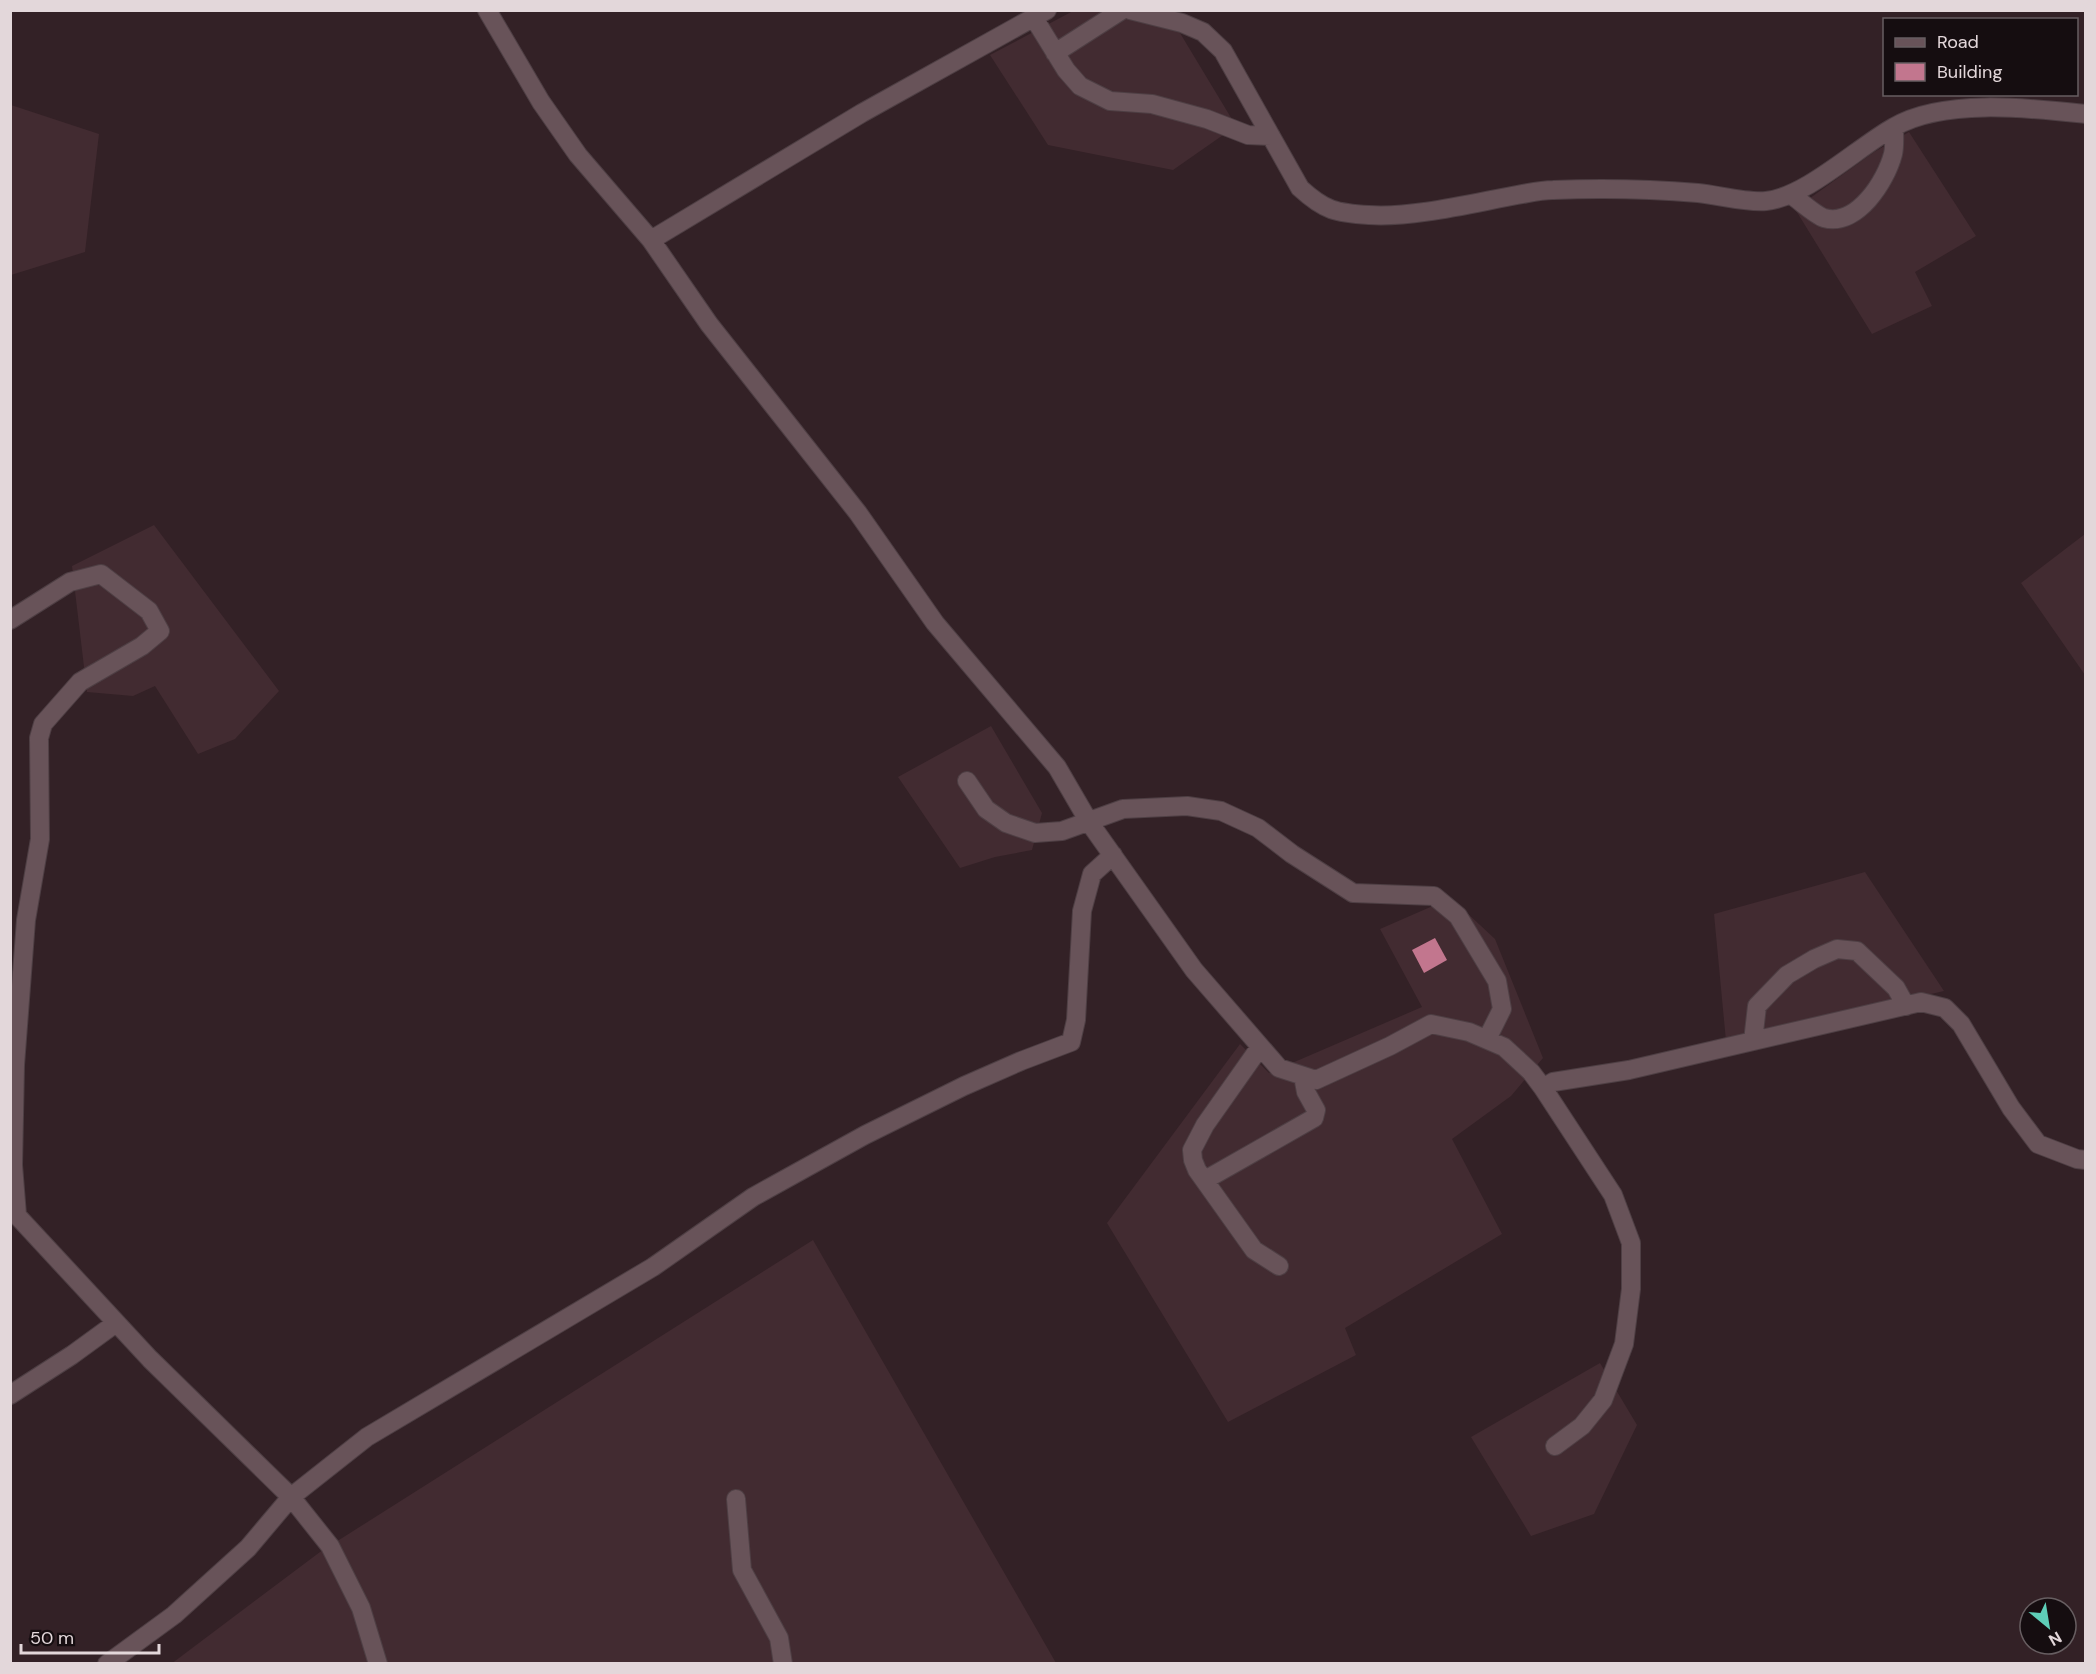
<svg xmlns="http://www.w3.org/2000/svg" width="2096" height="1674" font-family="'DM Sans',sans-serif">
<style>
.built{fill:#422b31}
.building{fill:#c2768e}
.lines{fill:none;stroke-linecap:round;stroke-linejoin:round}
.minor-casing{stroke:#4e3f44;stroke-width:20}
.minor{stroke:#685359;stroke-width:18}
</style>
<rect width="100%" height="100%" fill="#332126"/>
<path class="built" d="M1073 11H1160L1180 33 1236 126 1173 170 1048 145 990 55Z
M11 105 99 134 85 252 11 275Z
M1909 132 1976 236 1915 272 1932 306 1872 334 1795 209 1874 152Z
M154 525 279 691 235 739 198 754 155 686 133 696 87 692 72 566Z
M2085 534V675L2021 583Z
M991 726 1042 813 1032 850 995 857 960 868 898 777Z
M1865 872 1944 991 1726 1041 1714 914Z
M1451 898 1495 939 1543 1058 1511 1096 1452 1139 1502 1234 1345 1328 1356 1355 1228 1422 1107 1223 1240 1044 1269 1073 1422 1007 1380 929Z
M813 1240 1056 1663 171 1664 320 1552Z
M1600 1363 1637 1425 1594 1514 1531 1536 1471 1437Z"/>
<path class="building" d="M1435 938 1447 960 1424 973 1412 950Z"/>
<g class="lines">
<defs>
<path id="minor" d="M487 10 541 102 578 155 651 240 709 324 858 513 935 623 1057 767 1089 822 1194 970 1279 1068 1316 1080 1390 1046 1431 1024 1469 1032 1504 1047 1531 1072 1543 1088 1613 1195 1631 1243V1289L1624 1344 1603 1400 1582 1426 1555 1446
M1130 10 1182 23 1203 32 1223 51 1300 188C1325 211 1336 213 1369 215 1413 218 1473 203 1517 195 1529 193 1541 190 1553 190 1601 188 1650 189 1698 193 1718 195 1747 203 1766 201 1806 197 1858 147 1894 127 1943 98 2030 108 2086 114
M1034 18 1066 70 1080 86 1110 101 1152 104 1207 119 1248 135 1271 136
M1055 53 1122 10
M1790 194C1799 200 1815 215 1824 218 1857 227 1886 181 1893 154 1895 146 1894 135 1894 127
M651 240 862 113 1047 10
M10 620 70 582 101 574 149 611 160 631 142 646 80 682 43 724 39 738 40 839 26 920 15 1065 13 1165 17 1215
M967 781 986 809 1006 823 1035 833 1062 831 1123 809 1187 806 1221 811 1258 828 1292 854 1353 893 1434 896 1458 916 1497 981 1502 1009 1487 1039
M1753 1041 1757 1006 1787 975 1814 959 1837 949 1857 951 1896 988 1906 1006
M1260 1047 1205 1125 1192 1150 1193 1160 1197 1170 1254 1250 1279 1266
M1543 1088 1553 1082 1629 1070 1921 1002 1945 1008 1961 1024 2011 1108 2038 1144 2077 1159 2086 1160
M1205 1180 1314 1118 1316 1110 1306 1092 1303 1076
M10 1208 150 1359 291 1497 330 1546 361 1608 378 1664
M10 1395 72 1355 116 1323
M736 1499 742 1570 779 1638 783 1664
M107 1664 174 1615 248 1548 291 1497 367 1437 653 1267 753 1197 865 1135 964 1086 1021 1061 1071 1042 1076 1020 1082 911 1092 874 1113 855"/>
</defs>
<use href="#minor" class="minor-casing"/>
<use href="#minor" class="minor"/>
</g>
<rect width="2096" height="1674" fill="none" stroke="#e3d7da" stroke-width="24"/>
<rect x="1883" y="18" width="195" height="78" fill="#150d10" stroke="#675e61" stroke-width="1.5"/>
<rect x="1895" y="38" width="30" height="9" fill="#685359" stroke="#675e61" stroke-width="1.5"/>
<text x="1937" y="48" font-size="18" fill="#e3d7da">Road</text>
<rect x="1895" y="63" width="30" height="18" fill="#c2768e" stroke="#675e61" stroke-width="1.5"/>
<text x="1937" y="78" font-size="18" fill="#e3d7da">Building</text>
<g transform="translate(2048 1626) rotate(150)"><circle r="28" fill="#150d10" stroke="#675e61" stroke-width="1.5"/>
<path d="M0-4.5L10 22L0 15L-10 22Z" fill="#5eceb8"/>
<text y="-9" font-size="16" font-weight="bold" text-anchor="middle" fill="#e3d7da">N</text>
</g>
<path d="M21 1644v9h138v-9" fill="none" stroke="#e3d7da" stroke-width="3"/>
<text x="30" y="1644" font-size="18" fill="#e3d7da" stroke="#150d10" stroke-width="4.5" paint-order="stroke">50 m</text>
</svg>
